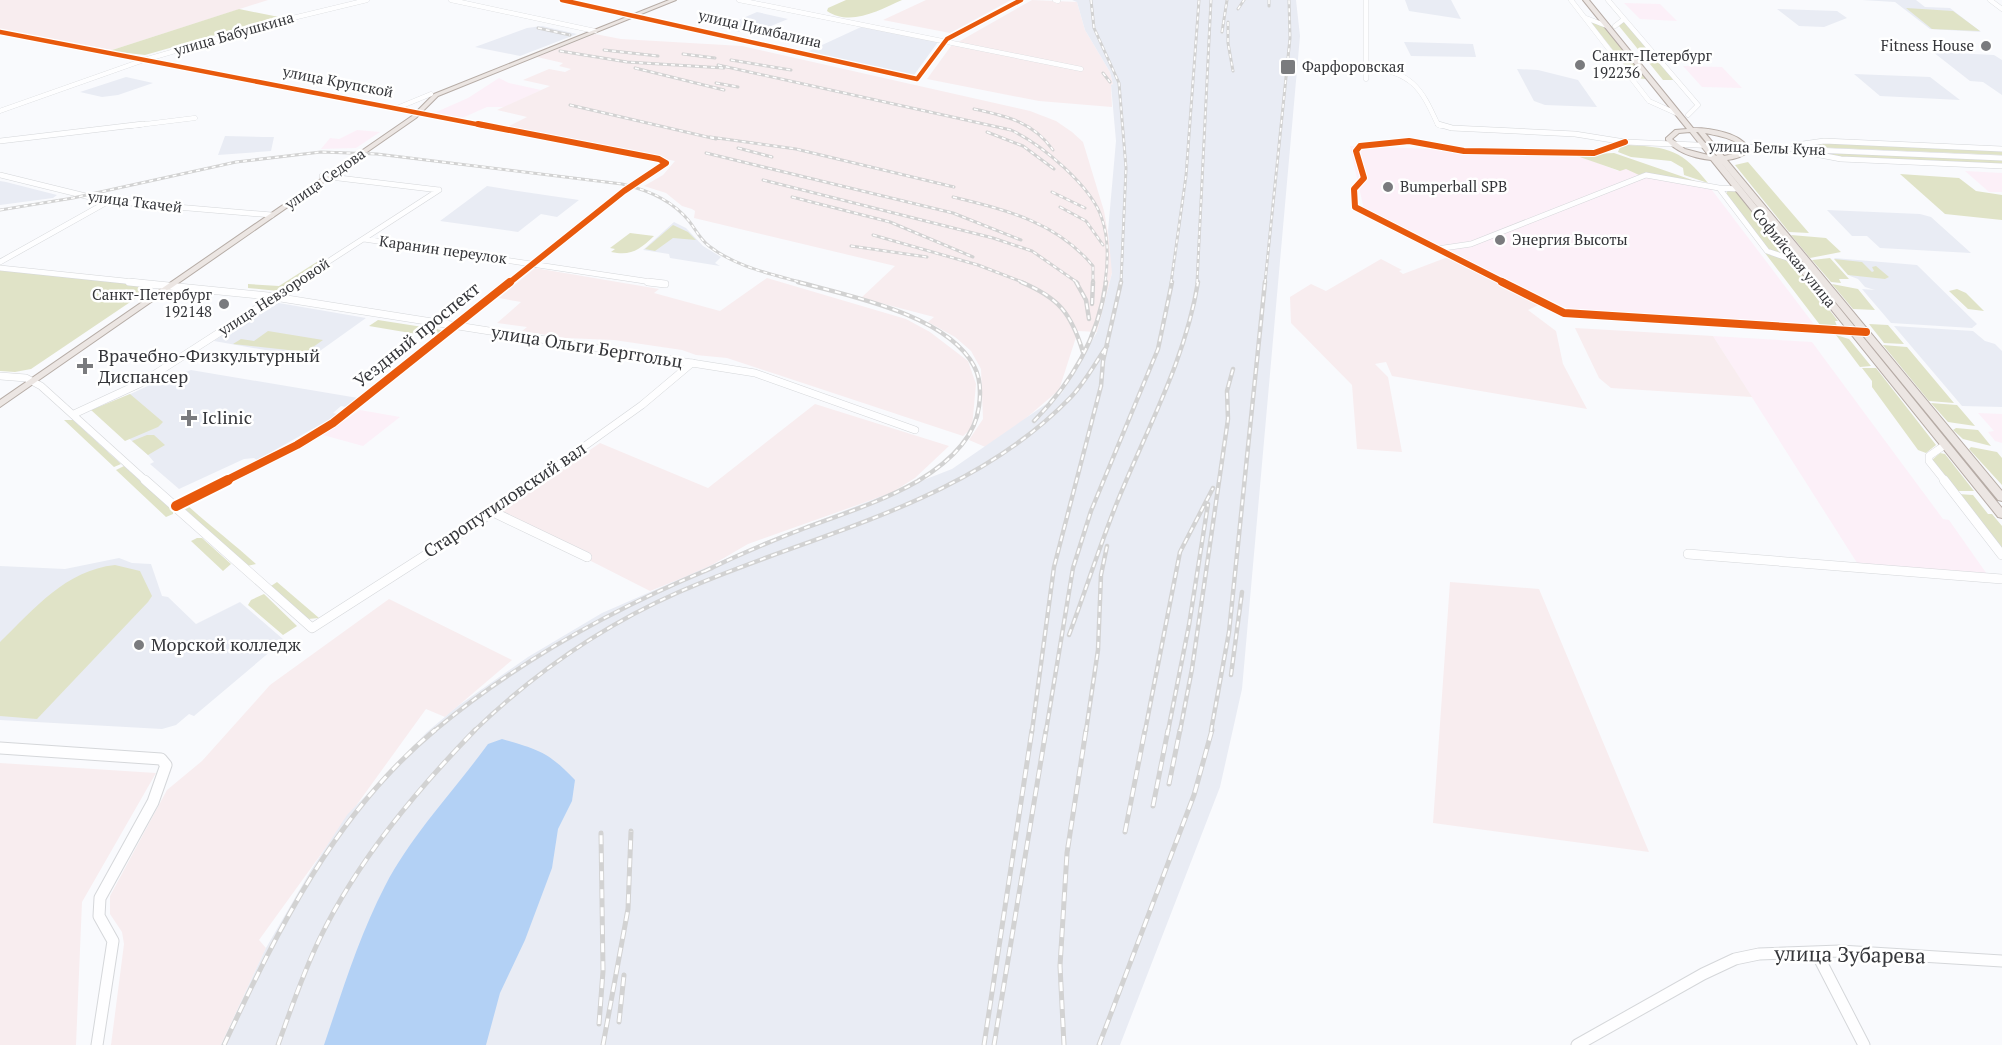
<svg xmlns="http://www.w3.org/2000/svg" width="2002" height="1045" viewBox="0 0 2002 1045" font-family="'PT Serif',serif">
	<rect width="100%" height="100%" fill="#f9fafd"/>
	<path fill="#fcf0f8" d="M 1624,3 L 1660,4 L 1677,21 L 1640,19 Z
		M 1683,66 L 1722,67 L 1742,88 L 1702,87 Z
		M 499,78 L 509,83 L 541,90 L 505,107 L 487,107 L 462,118 L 434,113 L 468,98 Z
		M 357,130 L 380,132 L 356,148 L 321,149 L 330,138 L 339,139 Z
		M 1350,146 L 1575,154 L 1618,171 L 1625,168 L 1709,186 L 1816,327 L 1568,309 L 1364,210 Z
		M 1965,171 L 2002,173 L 2002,192 L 1989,192 Z
		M 1713,336 L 1812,342 L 1943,519 L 1949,520 L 1989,577 L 1859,566 Z
		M 360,410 L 400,417 L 363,446 L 323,435 Z
		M 1978,413 L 2002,414 L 2002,443 L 1995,441 L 1988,432 L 1994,431 Z"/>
	<path fill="#f8edef" d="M 0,0 L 268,0 L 112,50 L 0,29 Z
		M 926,0 L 1011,0 L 950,33 L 883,20 Z
		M 1032,0 L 1077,2 L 1085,30 L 1110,72 L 1113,84 L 1111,85 L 1112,107 L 1039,101 L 927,79 L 951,46 Z
		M 595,34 L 621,39 L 742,46 L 1030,111 L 1056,121 L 1072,132 L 1083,142 L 1104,211 L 1112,257 L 1112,273 L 1097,332 L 1078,331 L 1059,390 L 990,449 L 969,440 L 983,419 L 981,369 L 971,351 L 955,337 L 928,322 L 934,317 L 861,298 L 895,266 L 694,218 L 695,211 L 692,209 L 682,206 L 666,193 L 644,186 L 663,175 L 675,161 L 507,127 L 527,117 L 497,110 L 550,86 L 523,80 L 549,69 L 565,72 L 571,69 L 559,66 L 563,63 L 537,57 Z
		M 1448,257 L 1543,303 L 1528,310 L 1556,331 L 1563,364 L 1587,409 L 1392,376 L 1386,362 L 1380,363 L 1375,364 L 1388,377 L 1402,452 L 1357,449 L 1352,385 L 1291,323 L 1290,297 L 1311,284 L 1326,291 L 1381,259 L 1402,270 L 1399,271 L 1403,274 Z
		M 535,268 L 659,289 L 654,293 L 720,311 L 767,278 L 906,319 L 930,332 L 968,361 L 976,384 L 972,428 L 963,436 L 727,358 L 696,355 L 682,350 L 614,340 L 565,338 L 522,331 L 527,327 L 497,323 L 521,302 L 499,298 Z
		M 1575,328 L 1713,336 L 1752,397 L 1611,388 L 1599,378 Z
		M 815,404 L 949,446 L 915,478 L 891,493 L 748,544 L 705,569 L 650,591 L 585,558 L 590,553 L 501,512 L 600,443 L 708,488 Z
		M 1450,582 L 1539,589 L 1649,852 L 1433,823 Z
		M 389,599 L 512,660 L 445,717 L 426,709 L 259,940 L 266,948 L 221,1045 L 111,1045 L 124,944 L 122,932 L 110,914 L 110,896 L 167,790 L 202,761 L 270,685 Z
		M 0,763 L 156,773 L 82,902 L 76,1045 L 0,1045 Z"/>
	<path fill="#e9ecf4" d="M 1072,0 L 1296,0 L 1300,36 L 1242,689 L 1220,787 L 1120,1045 L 221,1045 L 266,948 L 311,870 L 347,815 L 427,732 L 458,706 L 528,657 L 602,613 L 769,540 L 952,469 L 1062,393 L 1097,332 L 1112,273 L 1108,231 L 1116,141 L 1111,85 L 1113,84 L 1110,72 L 1085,30 L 1077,2 Z
		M 1405,0 L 1451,0 L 1461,19 L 1409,11 Z
		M 1862,0 L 1916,0 L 1925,7 L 1950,8 L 1981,32 L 1930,29 L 1895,2 Z
		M 1777,9 L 1837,11 L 1847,18 L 1824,27 L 1799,26 Z
		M 757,12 L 788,19 L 752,34 L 720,28 Z
		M 542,26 L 577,34 L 520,56 L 475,47 L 527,28 Z
		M 861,27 L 938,42 L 914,75 L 807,52 Z
		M 1404,42 L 1473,44 L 1476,57 L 1411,56 Z
		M 1933,52 L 1994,55 L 2002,60 L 2002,95 L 1983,82 L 1970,81 Z
		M 1517,69 L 1538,70 L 1578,80 L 1597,107 L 1545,105 L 1534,101 Z
		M 1854,74 L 1930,77 L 1960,100 L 1880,96 Z
		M 126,77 L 153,83 L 118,95 L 102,97 L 80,92 Z
		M 225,136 L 263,137 L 274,137 L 271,151 L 218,155 Z
		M 0,181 L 6,182 L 57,195 L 53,198 L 0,205 Z
		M 487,186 L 511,190 L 579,200 L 557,217 L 541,214 L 518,232 L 440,221 Z
		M 1827,210 L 1920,214 L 1931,217 L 1971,253 L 1880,248 L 1867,236 L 1852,236 Z
		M 674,222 L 686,228 L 703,246 L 721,257 L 715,263 L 720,266 L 670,258 L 669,254 L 643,250 Z
		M 1834,258 L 1917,265 L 1977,324 L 1972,328 L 1891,323 L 1862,289 L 1875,290 L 1865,287 L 1858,279 L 1850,276 Z
		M 273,302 L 366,318 L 310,358 L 214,341 Z
		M 1894,326 L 1973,331 L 1985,341 L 1995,344 L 2002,351 L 2002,407 L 1962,406 Z
		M 191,370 L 358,398 L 346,407 L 341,406 L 333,413 L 337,414 L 332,418 L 257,460 L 254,458 L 244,459 L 179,489 L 150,464 L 154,462 L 148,455 L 96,410 L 152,384 Z
		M 119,558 L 132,563 L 151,564 L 162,596 L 168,597 L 196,624 L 240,602 L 284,640 L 194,716 L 189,714 L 176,725 L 162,729 L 0,720 L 0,566 L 65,569 Z"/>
	<path fill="#e0e3c7" d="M 846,0 L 902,0 C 879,10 851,27 827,11 L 828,8 Z
		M 1906,8 L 1953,11 L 1980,31 L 1932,29 Z
		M 239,9 L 279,17 L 145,55 L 109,51 Z
		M 1590,21 L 1603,26 L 1646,79 L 1635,78 Z
		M 1623,22 L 1625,23 L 1674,80 L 1663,80 L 1619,26 Z
		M 1816,143 L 2002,150 L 2002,155 L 1812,147 Z
		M 1628,145 C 1669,147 1682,150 1708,183 L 1684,175 L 1683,168 L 1671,161 L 1631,157 L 1618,152 L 1620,147 Z
		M 1814,151 L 2002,159 L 2002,165 L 1840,158 Z
		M 1614,153 L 1701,183 L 1644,173 L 1639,175 L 1626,169 L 1620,171 L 1574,155 Z
		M 1748,162 L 1809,233 L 1789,232 L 1735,165 Z
		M 1900,174 L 1959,178 L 1976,191 L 2002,195 L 2002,220 L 1945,214 Z
		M 1728,190 L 1735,191 L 1787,256 L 1770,251 L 1726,194 Z
		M 673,225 L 688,232 L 696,240 L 673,238 L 655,251 L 645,249 Z
		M 630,233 L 654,236 C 639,250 632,256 611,252 L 615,249 L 610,248 Z
		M 1791,235 L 1826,238 L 1841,252 L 1810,258 Z
		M 1765,253 L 1792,262 L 1838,321 L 1835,321 L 1837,326 L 1820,325 Z
		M 323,258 L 329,258 L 278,291 L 248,288 L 248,284 L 279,286 Z
		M 1830,258 L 1849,279 L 1839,279 L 1841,283 L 1831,282 L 1812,260 Z
		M 1834,259 L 1862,262 L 1872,272 L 1874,271 L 1872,267 L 1876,266 L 1889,277 L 1885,279 L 1848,275 Z
		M 0,270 L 154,286 L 31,369 L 15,372 L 0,371 Z
		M 1832,284 L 1858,289 L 1875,310 L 1853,309 Z
		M 1957,289 L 1966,293 L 1984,311 L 1968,309 L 1949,291 Z
		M 378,320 L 442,330 L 434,337 L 369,326 Z
		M 1869,324 L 1888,325 L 1904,344 L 1884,343 Z
		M 268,331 L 323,340 L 306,352 L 233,344 L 241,339 L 254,341 Z
		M 1836,335 L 1849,339 L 1871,366 L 1860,367 Z
		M 1883,345 L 1907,347 L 1954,403 L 1929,401 Z
		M 1862,368 L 1876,368 L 1936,445 L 1926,453 L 1918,450 L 1872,387 L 1872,381 Z
		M 130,394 L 163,422 L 158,427 L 125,441 L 91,410 Z
		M 1931,403 L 1957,405 L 1975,426 L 1948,422 Z
		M 64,420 L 73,420 L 121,464 L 114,467 Z
		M 1956,428 L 1978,430 L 1991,446 L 1963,439 L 1953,430 Z
		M 147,435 L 154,435 L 165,445 L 148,455 L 132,441 Z
		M 1971,447 L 1997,452 L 2002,458 L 2002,485 L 1969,449 Z
		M 1940,453 L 1945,454 L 1974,491 L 1956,491 L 1932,460 Z
		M 124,466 L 173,511 L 173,514 L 166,517 L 116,470 Z
		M 1958,494 L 1973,495 L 1988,514 L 1992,514 L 2002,526 L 2002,548 Z
		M 187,505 C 210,526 233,543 256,564 L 247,566 L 185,509 Z
		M 197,538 L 202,538 L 231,564 L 223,571 L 191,541 Z
		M 115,565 L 140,571 L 152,596 L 148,602 L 37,719 L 0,716 L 0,642 C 34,609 66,570 115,565 Z
		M 277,582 L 319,618 L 308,619 L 271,586 Z
		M 264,594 L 296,625 L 297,626 L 283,635 L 248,605 L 251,600 Z"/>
	<path fill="#b3d1f5" d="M 502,739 C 540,750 548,752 575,780 L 572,801 L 558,829 L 552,868 L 525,940 L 500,993 L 486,1045 L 324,1045 C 342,992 359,936 385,886 C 412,834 454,791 488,744 Z"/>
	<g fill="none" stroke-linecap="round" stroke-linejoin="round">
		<g stroke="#d5d7da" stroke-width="5">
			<path id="minor-far4" d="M 451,0 L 595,31
				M 562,0 L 917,79 L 947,39 L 1021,0
				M 739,0 L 1081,69
				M 1055,0 L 1058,1
				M 1366,0 L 1366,79
				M 1571,0 L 1649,101 L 1678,114
				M 1608,0 L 1698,105 L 1688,115
				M 1990,0 L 2002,9
				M 1586,18 L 1607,26
				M 1615,26 L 1624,19
				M 0,32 L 486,126
				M 1368,66 C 1412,74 1420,85 1438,125 L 1441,126
				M 397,108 L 431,94
				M 0,111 L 144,60 L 268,24 L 367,0
				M 130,126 L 195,118"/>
		</g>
		<g stroke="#d5d7da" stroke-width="6">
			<path id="minor-far3" d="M 478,124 L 659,159 L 666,163 L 624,191 L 509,283
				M 1438,124 L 1452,128 L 1575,134 L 1625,142 L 2002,158
				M 0,141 L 143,124
				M 1796,145 L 1824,141 L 2002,149
				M 1815,154 L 1841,159 L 2002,166
				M 0,175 L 106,201 L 272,215
				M 322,176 L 439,190
				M 1739,189 L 1719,188 L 1767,251 L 1796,261
				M 364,239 L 658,283
				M 1437,249 L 1471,244 L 1646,175 L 1719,188
				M 0,262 L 109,201
				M 0,268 L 144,283
				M 295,283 L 439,190
				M 1505,283 L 1355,207 L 1354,189 L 1364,178 L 1356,151 L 1360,146 L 1409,141 L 1464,151 L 1594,153 L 1625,142"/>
		</g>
		<g stroke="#d5d7da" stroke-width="8">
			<path id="minor-far2" d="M 129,282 L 268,296 L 755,373 L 915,430
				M 648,282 L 665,284
				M 1502,282 L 1564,313 L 1860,332
				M 0,376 L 26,378 L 41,386 L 146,481
				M 74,414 L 141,383 L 298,282
				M 225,481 L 297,445 L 333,423 L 510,282
				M 536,481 L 642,405 L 692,363
				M 1945,481 L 1929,461 L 1929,456 L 1945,445"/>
		</g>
		<g stroke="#d5d7da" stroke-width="10">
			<path id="minor-far1" d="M 145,480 L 312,628 L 493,512 L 538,480
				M 1944,480 L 2002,555
				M 176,506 L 228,480
				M 493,512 L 587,557
				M 1688,554 L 2002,579"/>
		</g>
		<g stroke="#d5d7da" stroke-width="13">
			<path id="minor" d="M 0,748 L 161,759 L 166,765 L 153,802 L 100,898 L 99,916 L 113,941 L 97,1045
				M 1816,952 L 1864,1045
				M 1577,1045 L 1703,974 L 1735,959 L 1759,954 L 1840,951 L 2002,961"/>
		</g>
		<g stroke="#b6aca6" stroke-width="2">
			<path id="major" d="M 669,0 L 676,0 L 438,96 L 416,118 L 0,407 L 0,400 L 412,116 L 434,94 Z
				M 1583,0 L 1589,0 L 1693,128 C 1711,128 1742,133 1750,150 C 1744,156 1736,159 1727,160 L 2002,491 L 2002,501 L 1998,500 L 1719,160 L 2002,508 L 2002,518 L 1998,517 L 1711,160 C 1694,158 1677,153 1666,140 L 1666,138 L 1675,130 L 1687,129 ZM 1690,132 L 1708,155 L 1685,149 L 1672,139 L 1679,133 ZM 1696,132 L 1698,132 L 1717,156 L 1716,156 ZM 1705,133 C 1718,136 1736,138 1743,149 L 1738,153 L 1724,156 Z"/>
		</g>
		<use href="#minor-far4" stroke="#fefeff" stroke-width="4.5"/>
		<use href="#minor-far3" stroke="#fefeff" stroke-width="5"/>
		<use href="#minor-far2" stroke="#fefeff" stroke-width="7"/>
		<use href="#minor-far1" stroke="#fefeff" stroke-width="9"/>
		<use href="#minor" stroke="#fefeff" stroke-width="11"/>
		<use href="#major" fill="#ece6e3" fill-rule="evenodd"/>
		<g stroke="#d2d2d2" stroke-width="3">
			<path id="rail-far2" d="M 1091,0 L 1094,28 L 1119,83 L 1126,168 L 1121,283
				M 1269,0 L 1269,6
				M 1238,9 L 1244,0
				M 1228,22 L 1228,43 L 1233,71
				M 538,28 L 570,35
				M 1222,32 L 1227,0
				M 604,50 L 658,56
				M 560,51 L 627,62 L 724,68
				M 683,54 L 715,58
				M 731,60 L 791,70
				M 718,65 L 1011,130 C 1041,144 1092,186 1102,219 C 1109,239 1108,262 1105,283
				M 635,68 L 724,90
				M 1103,73 L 1110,82
				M 716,83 L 738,87
				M 570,105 L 716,139
				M 974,109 C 1007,116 1033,122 1053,150
				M 987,132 L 1023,146 L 1054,169
				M 710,137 L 796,149 L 954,187
				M 738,148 L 772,157
				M 706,153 L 953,213 L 1021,240
				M 763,180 L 993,238 L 1032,251 L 1078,283
				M 1052,192 L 1085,208
				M 792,197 L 890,222 L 973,257
				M 953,197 C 1006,210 1057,222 1093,266 L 1093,283
				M 1060,207 L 1086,221 L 1103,245
				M 0,210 L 73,198 L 236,162 L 321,152 L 377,154 L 622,184 C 648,190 672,200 689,221 C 696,230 700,239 709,246 C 736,267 772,274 803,283
				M 873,235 L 978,265 L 1025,283
				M 851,246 L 927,257
				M 1171,283 L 1186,176 L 1199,0
				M 1197,283 L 1211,0
				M 1265,283 L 1290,38 L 1289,0"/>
		</g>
		<g stroke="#d2d2d2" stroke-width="4.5">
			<path id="rail-far1" d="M 1021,282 C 1059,298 1071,313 1083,352
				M 1076,282 L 1086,300 L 1089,319
				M 1092,304 L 1093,282
				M 1034,421 C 1073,381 1098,338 1106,282
				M 705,571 C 738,555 771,541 805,528 C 843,514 883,501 918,481 C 946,464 975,440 979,406 C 981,392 981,379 974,366 C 947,315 850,296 798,282
				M 1069,635 C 1085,592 1099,548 1116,505 C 1146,430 1185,362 1198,282
				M 1231,675 L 1242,592
				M 434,731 C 518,661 610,610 712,568
				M 474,731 C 533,674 604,625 679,592 C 813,533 965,506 1070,398 C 1085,383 1095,363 1107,346
				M 1032,731 L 1054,567 L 1101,386 L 1103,361 L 1121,282
				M 1046,731 L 1073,568 L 1091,511 L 1158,349 L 1172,282
				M 1086,731 L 1098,650 L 1101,575 L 1107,546
				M 1145,731 L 1180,552 L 1213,488
				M 1168,731 L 1189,625 L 1208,504
				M 1180,731 L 1192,669 L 1228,419 L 1227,391 L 1233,369
				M 1211,731 L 1229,632 L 1265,282"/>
		</g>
		<g stroke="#d2d2d2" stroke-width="5">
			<path id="rail" d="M 1169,784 L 1180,730
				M 1153,806 L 1168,730
				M 1125,832 L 1145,730
				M 619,1022 L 624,975
				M 599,1024 L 603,971 L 601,833
				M 224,1045 C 278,929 335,813 435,730
				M 278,1045 C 291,1009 303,973 320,938 C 358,860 415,792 475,730
				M 603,1045 L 628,909 L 631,831
				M 984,1045 L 1032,730
				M 994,1045 L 1046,730
				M 1064,1045 L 1060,966 L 1067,853 L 1086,730
				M 1099,1045 L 1194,795 L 1212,730"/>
		</g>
		<use href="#rail-far2" stroke="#fff" stroke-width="1.5" stroke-dasharray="4" stroke-linecap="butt"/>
		<use href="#rail-far1" stroke="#fff" stroke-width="2" stroke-dasharray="6" stroke-linecap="butt"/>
		<use href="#rail" stroke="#fff" stroke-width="3" stroke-dasharray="9" stroke-linecap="butt"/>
		<g stroke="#fff" stroke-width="7">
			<path id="cycleway-far3" d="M 562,0 L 917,79 L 947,39 L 1021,0
				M 0,32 L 486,126"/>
		</g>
		<g stroke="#fff" stroke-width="8">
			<path id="cycleway-far2" d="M 478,124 L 659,159 L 666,163 L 624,191 L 509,283
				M 1505,283 L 1355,207 L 1354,189 L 1364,178 L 1356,151 L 1360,146 L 1409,141 L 1464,151 L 1594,153 L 1625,142"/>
		</g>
		<g stroke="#fff" stroke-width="10">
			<path id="cycleway-far1" d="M 1502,282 L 1564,313 L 1866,332
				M 225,481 L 297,445 L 333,423 L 510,282"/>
		</g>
		<g stroke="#fff" stroke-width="14">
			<path id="cycleway" d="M 176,506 L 228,480"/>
		</g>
		<use href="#cycleway-far3" stroke="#e8590c" stroke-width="4.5"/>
		<use href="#cycleway-far2" stroke="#e8590c" stroke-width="6"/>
		<use href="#cycleway-far1" stroke="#e8590c" stroke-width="8"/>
		<use href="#cycleway" stroke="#e8590c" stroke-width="10"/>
	</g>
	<g fill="#7a7b7e" stroke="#fff" stroke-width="2">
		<circle cx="1986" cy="46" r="6"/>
		<circle cx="1580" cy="65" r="6"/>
		<rect x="1280" y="59" width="16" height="16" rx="3"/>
		<circle cx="1388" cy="187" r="6"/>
		<circle cx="1500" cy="240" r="6"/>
		<circle cx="224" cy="304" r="6"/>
		<path d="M82 357h6v6h6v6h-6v6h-6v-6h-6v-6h6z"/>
		<path d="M186 409h6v6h6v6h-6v6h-6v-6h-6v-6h6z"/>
		<circle cx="139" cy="645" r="6"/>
	</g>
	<g text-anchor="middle" stroke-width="5" stroke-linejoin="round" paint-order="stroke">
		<g font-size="15" fill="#35363a" stroke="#fff">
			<text transform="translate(760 29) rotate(13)" y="5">улица Цимбалина</text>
			<text transform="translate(234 34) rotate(-16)" y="5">улица Бабушкина</text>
			<text transform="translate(338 82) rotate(11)" y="5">улица Крупской</text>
			<text transform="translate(1767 148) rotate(2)" y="5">улица Белы Куна</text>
			<text transform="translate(325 179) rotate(-35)" y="5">улица Седова</text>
			<text transform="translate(135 202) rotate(7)" y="5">улица Ткачей</text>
			<text transform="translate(443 250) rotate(8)" y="5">Каранин переулок</text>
			<text transform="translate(1794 258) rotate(51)" y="5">Софийская улица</text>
			<text transform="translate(274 297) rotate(-33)" y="5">улица Невзоровой</text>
		</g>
		<g font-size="15" fill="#35363a" stroke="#fff" text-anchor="start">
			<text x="1974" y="51" text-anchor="end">Fitness House</text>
			<text x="1592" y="61">Санкт-Петербург<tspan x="1592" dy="17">192236</tspan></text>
			<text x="1302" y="72">Фарфоровская</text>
			<text x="1400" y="192">Bumperball SPB</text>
			<text x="1512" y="245">Энергия Высоты</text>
			<text x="212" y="300" text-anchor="end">Санкт-Петербург<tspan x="212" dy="17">192148</tspan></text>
		</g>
		<g font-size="18" fill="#35363a" stroke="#fff">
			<text transform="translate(417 335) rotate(-39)" y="6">Уездный проспект</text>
			<text transform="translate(587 347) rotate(9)" y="6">улица Ольги Берггольц</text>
			<text transform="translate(505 500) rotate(-34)" y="6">Старопутиловский вал</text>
		</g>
		<g font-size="18" fill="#35363a" stroke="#fff" text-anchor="start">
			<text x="98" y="362">Врачебно-Физкультурный<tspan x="98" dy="21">Диспансер</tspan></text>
			<text x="202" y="424">Iclinic</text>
			<text x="151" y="651">Морской колледж</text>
		</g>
		<g font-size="21" fill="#35363a" stroke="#fff">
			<text transform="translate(1850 955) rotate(1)" y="7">улица Зубарева</text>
		</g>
	</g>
</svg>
